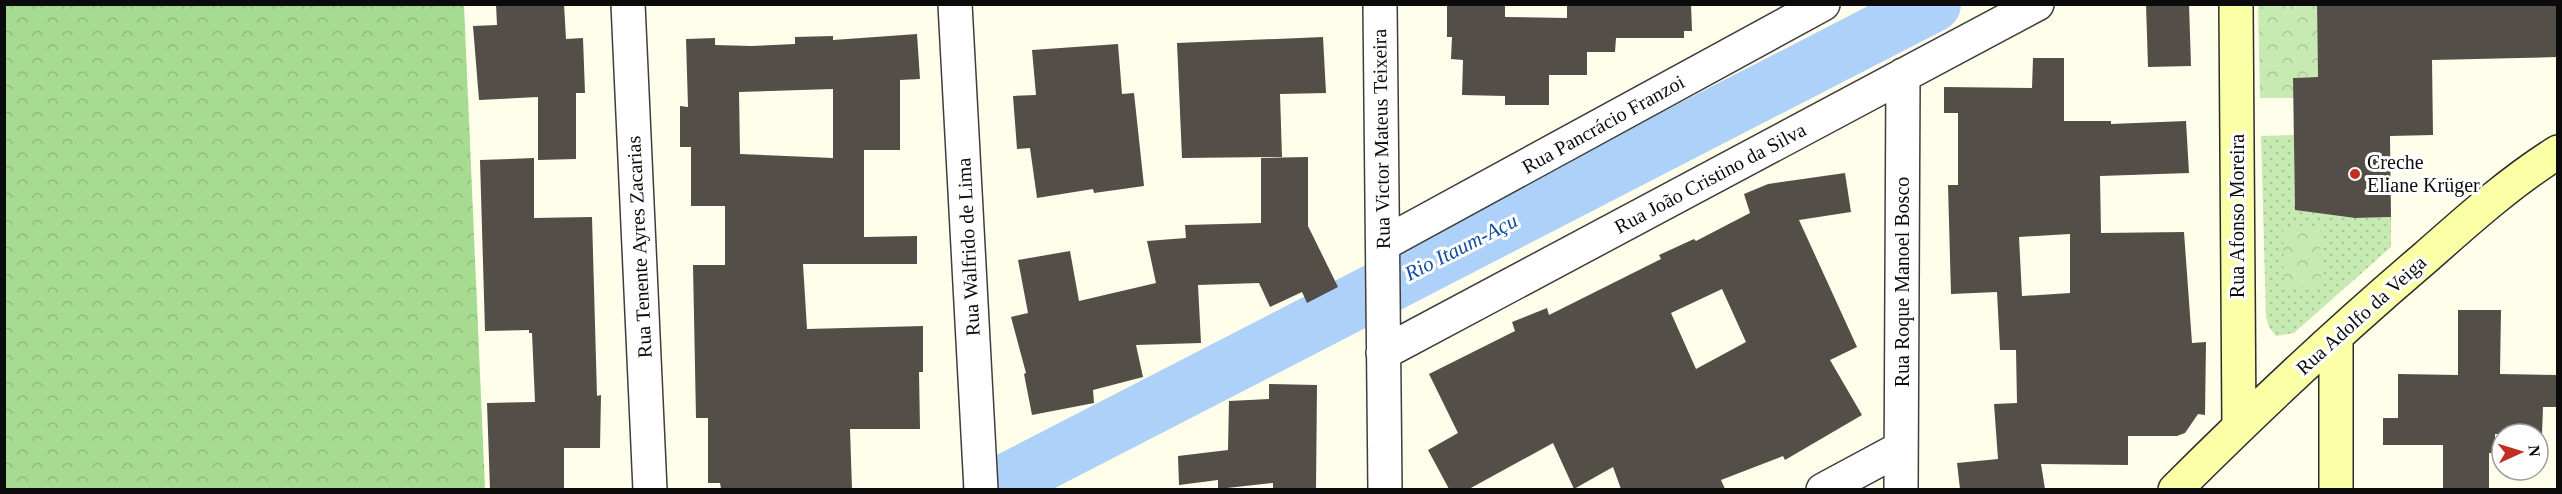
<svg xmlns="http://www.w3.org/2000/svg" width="2562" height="494" viewBox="0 0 2562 494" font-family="Georgia,serif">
	<defs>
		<pattern id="grass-dots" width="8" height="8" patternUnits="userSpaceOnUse" patternTransform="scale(1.5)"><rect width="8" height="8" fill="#c7eab3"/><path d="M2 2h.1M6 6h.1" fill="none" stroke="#aac799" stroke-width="1.8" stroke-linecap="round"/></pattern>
		<pattern id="forest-crowns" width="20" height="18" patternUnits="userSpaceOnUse" patternTransform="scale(1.5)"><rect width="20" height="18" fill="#a8db92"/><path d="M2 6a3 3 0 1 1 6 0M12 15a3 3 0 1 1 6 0" fill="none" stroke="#8fbb7d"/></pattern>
		<pattern id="park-crowns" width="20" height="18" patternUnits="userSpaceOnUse" patternTransform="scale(1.5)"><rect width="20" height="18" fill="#c7eab3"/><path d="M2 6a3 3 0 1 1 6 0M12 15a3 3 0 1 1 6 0" fill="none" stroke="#aac799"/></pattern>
	</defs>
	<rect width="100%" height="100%" fill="#fffeea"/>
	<path fill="url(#grass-dots)" d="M 2294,135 L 2295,210 L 2355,218 L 2391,217 L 2391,247 L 2294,333 L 2276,336 L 2269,327 L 2266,317 L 2261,136 Z"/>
	<path fill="url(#forest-crowns)" d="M 4,5 L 464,5 L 485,489 L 5,489 Z"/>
	<path fill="url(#park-crowns)" d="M 2258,5 L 2317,5 L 2318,77 L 2293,78 L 2294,98 L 2260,98 Z
		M 2320,226 L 2321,287 L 2284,288 L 2283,227 Z"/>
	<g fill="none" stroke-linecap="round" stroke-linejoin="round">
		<path stroke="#add1f8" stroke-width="56" d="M 990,490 L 1933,4"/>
	</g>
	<path fill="#544e48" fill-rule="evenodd" d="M 496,4 L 564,4 L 566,39 L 583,38 L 585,93 L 576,93 L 576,159 L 538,160 L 538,97 L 479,100 L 473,26 L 497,25 Z
		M 1447,4 L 1505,4 L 1505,17 L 1567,18 L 1567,4 L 1691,4 L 1692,31 L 1684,31 L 1684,38 L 1616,38 L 1615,52 L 1587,52 L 1587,75 L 1549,75 L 1549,105 L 1505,105 L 1505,96 L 1462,95 L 1463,60 L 1451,59 L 1452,37 L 1447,37 Z
		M 2146,4 L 2189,4 L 2191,66 L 2148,67 Z
		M 2317,4 L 2558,4 L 2558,57 L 2432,60 L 2433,135 L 2390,136 L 2391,217 L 2355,218 L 2295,210 L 2293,78 L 2318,77 Z
		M 917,34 L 920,79 L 900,80 L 900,150 L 864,150 L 864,237 L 917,236 L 917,264 L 803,264 L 807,329 L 923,326 L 923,372 L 919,372 L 920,429 L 850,429 L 852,489 L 721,489 L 720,483 L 708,483 L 708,418 L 696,418 L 693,265 L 725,265 L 725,206 L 691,206 L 691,147 L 680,147 L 680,106 L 688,107 L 686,39 L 715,38 L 715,45 L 751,46 L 795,44 L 795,37 L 833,36 L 833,40 ZM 833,89 L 833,158 L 740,154 L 739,92 Z
		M 1323,37 L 1326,93 L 1280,94 L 1282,157 L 1182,158 L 1177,43 Z
		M 1118,44 L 1122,94 L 1134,93 L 1144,186 L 1094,193 L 1093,189 L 1037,198 L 1030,148 L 1017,149 L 1013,96 L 1036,95 L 1032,50 Z
		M 2033,58 L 2064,58 L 2064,121 L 2111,121 L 2111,124 L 2186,121 L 2189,173 L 2100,176 L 2101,233 L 2184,232 L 2192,343 L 2206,342 L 2205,415 L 2198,414 L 2185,433 L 2177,436 L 2128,436 L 2128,465 L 2041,464 L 2045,489 L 1960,489 L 1957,463 L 1998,459 L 1994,404 L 2017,403 L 2016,350 L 2000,350 L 1997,292 L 1951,294 L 1948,185 L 1958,185 L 1958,113 L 1944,113 L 1944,87 L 2032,88 ZM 2070,234 L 2070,293 L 2022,296 L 2019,237 Z
		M 1308,157 L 1308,226 L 1338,287 L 1307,303 L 1302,292 L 1270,307 L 1259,283 L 1198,285 L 1201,343 L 1136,345 L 1143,377 L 1093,390 L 1094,403 L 1032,415 L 1024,374 L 1026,373 L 1011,317 L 1028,313 L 1018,260 L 1070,251 L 1079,301 L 1156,283 L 1147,241 L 1186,238 L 1185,225 L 1261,223 L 1261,158 Z
		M 534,158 L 534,218 L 592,217 L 597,396 L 601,395 L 600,448 L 564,448 L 564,489 L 490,489 L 487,403 L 535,402 L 532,333 L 529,333 L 529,330 L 485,331 L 480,160 Z
		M 1845,173 L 1851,212 L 1799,220 L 1857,347 L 1830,360 L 1862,415 L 1785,460 L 1783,456 L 1721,480 L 1725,489 L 1621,489 L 1613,467 L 1574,489 L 1553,443 L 1469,489 L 1449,489 L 1428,450 L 1458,433 L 1429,374 L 1515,331 L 1512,322 L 1547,308 L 1549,315 L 1661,259 L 1659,255 L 1694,239 L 1696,241 L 1750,213 L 1744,194 L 1768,184 ZM 1722,289 L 1746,342 L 1696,369 L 1671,313 Z
		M 2458,310 L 2501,310 L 2500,374 L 2558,375 L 2558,407 L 2543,407 L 2542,434 L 2495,434 L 2495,453 L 2489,453 L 2489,489 L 2443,489 L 2443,445 L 2383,445 L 2383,418 L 2398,418 L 2398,374 L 2458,375 Z
		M 1269,384 L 1317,385 L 1316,489 L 1273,489 L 1273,483 L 1218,489 L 1218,480 L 1179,485 L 1178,456 L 1228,450 L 1229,401 L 1269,399 Z"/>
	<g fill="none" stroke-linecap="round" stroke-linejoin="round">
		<g stroke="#3e3e3e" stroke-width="36">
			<path id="street" d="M 628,4 L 650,490
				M 955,4 L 981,490
				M 1380,4 L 1385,490
				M 1383,244 L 1823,4
				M 1383,353 L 2037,4
				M 1823,490 L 1901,448
				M 1901,490 L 1903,75"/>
		</g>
		<g stroke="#2d2d2d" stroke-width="36">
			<path id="secondary" d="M 2236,4 L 2239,427
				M 2175,490 C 2256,409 2339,331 2426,257 C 2468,220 2510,182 2558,152
				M 2336,490 L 2336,337"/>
		</g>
		<use href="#street" stroke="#fff" stroke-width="33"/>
		<use href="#secondary" stroke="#fbffa5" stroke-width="33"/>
	</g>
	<circle fill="#bf3020" stroke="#fff" stroke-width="2" cx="2355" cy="174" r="6"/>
	<g text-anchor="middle" stroke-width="6" stroke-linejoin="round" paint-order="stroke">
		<g font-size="20" fill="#0b0b0b" stroke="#fff">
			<text transform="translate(1603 124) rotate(-29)" y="7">Rua Pancrácio Franzoi</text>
			<text transform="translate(1381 139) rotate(-91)" y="7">Rua Victor Mateus Teixeira</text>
			<text transform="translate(1710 178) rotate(-28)" y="7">Rua João Cristino da Silva</text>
			<text transform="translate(2237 216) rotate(-90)" y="7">Rua Afonso Moreira</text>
			<text transform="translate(639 247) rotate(-93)" y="7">Rua Tenente Ayres Zacarias</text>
			<text transform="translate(968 247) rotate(-93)" y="7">Rua Walfrido de Lima</text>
			<text transform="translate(1902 282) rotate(-90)" y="7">Rua Roque Manoel Bosco</text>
			<text transform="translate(2361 315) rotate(-42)" y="7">Rua Adolfo da Veiga</text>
		</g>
		<g font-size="20" fill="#0b0b0b" stroke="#fff" text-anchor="start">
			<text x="2367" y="169">Creche<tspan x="2367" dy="23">Eliane Krüger</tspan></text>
		</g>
		<g font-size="21" font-style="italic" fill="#124da0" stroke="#fff">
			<text transform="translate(1461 247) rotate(-27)" y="7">Rio Itaum-Açu</text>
		</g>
	</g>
	<rect width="2562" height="494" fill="none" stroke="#0b0b0b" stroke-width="12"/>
	<g transform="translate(2520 452) rotate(86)"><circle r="28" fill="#ffffff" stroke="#9d9d9d" stroke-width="1.5"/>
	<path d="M0-4.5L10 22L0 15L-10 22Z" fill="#bf3020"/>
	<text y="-9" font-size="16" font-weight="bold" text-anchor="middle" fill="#0b0b0b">N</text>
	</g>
</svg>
